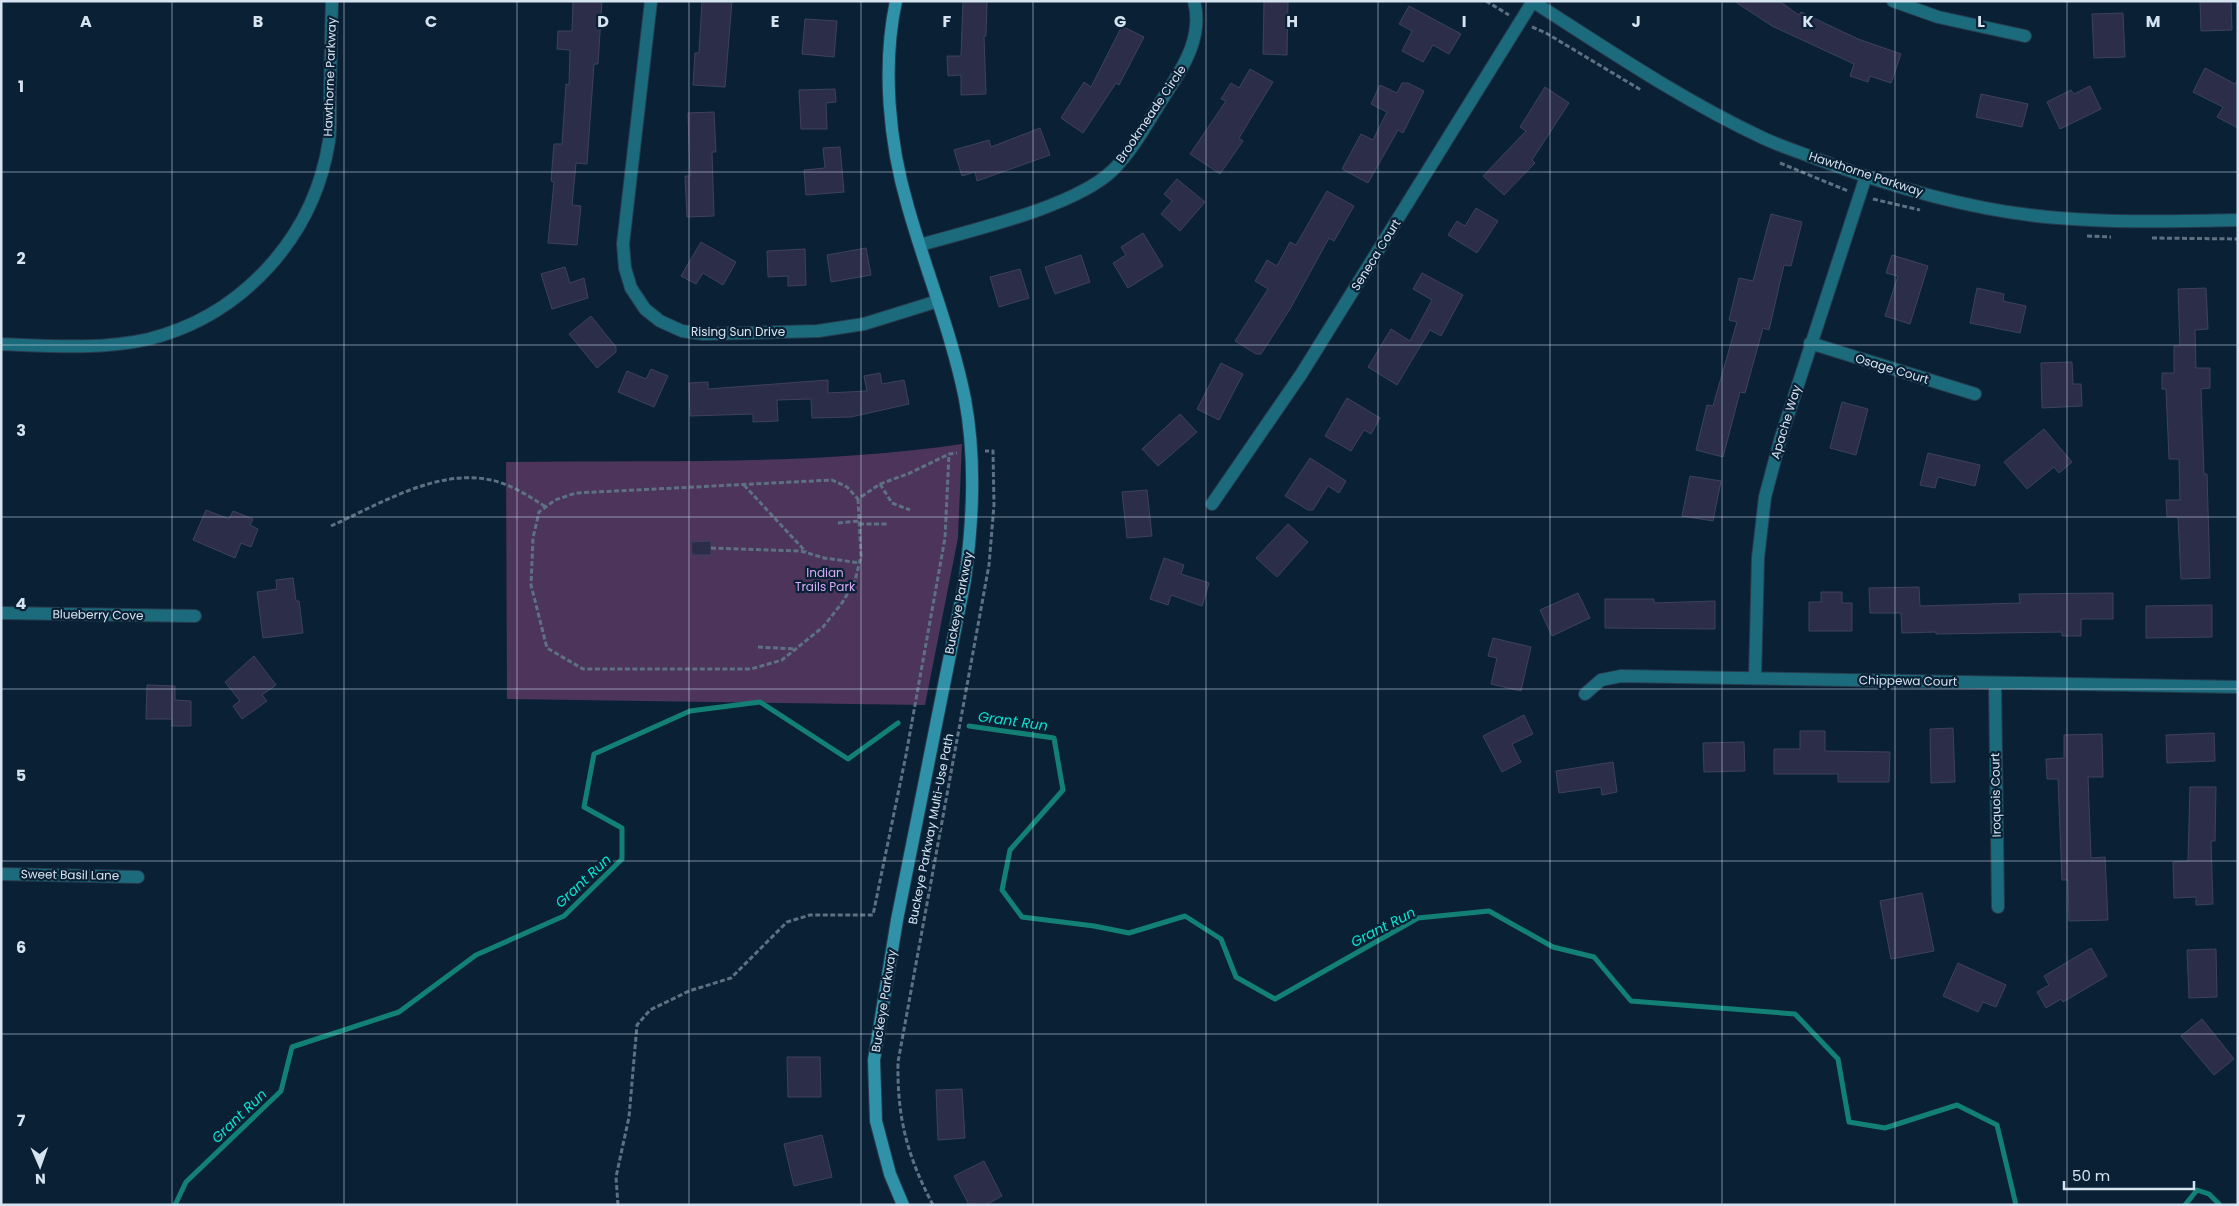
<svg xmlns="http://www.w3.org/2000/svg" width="2239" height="1206" viewBox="0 0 2239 1206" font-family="Poppins,sans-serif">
	<rect width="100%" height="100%" fill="#0a2135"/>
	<path fill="#4c345b" d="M 962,444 L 958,538 L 925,705 L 507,699 L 506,462 C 657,460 812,466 962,444 Z"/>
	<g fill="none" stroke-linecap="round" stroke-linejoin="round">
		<path stroke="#138076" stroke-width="5" d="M 969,726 L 1054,738 L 1063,790 L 1010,850 L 1002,890 L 1022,917 L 1094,926 L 1129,933 L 1185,916 L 1221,939 L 1236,977 L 1275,999 L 1418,918 L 1489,911 L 1553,947 L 1594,957 L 1631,1001 L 1795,1014 L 1838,1059 L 1849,1122 L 1885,1128 L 1957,1105 L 1997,1125 L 2016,1205
			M 175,1205 L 186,1182 L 281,1091 L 292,1047 L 399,1012 L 476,955 L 564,916 L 622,859 L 622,828 L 584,807 L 594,754 L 690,711 L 760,702 L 848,759 L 898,723
			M 2185,1205 L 2197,1190 L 2209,1194 L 2220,1205"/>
	</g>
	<path fill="#2c2e49" stroke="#3e415d" d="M 573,1 L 602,1 L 598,64 L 594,64 L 587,164 L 576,163 L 572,205 L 581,206 L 577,245 L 548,243 L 554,182 L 551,181 L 554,144 L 562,144 L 566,84 L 569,85 L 570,50 L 557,49 L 558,31 L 572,31 Z
		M 702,1 L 732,1 L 725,87 L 693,85 L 695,53 L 699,53 Z
		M 963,1 L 987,1 L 986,36 L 984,36 L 986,94 L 961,95 L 961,75 L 948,76 L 947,56 L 961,56 Z
		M 1264,1 L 1288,2 L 1287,55 L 1263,54 Z
		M 1734,1 L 1779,1 L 1799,15 L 1801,12 L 1858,39 L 1901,54 L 1891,83 L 1870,76 L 1868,82 L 1850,76 L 1854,64 L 1772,26 Z
		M 2200,1 L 2231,1 L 2232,30 L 2201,31 Z
		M 1409,6 L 1461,34 L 1449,54 L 1433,45 L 1423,62 L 1402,51 L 1412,31 L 1399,24 Z
		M 2123,13 L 2125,57 L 2094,58 L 2092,14 Z
		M 805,19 L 837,21 L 834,57 L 802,54 Z
		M 1122,26 L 1144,37 L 1119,85 L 1116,83 L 1083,133 L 1061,118 L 1084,82 L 1091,87 Z
		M 2205,68 L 2235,84 L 2238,79 L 2238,128 L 2217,117 L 2223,107 L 2193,92 Z
		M 1250,69 L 1273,82 L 1239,138 L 1243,141 L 1220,174 L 1190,154 L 1226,101 L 1221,99 L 1231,83 L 1239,88 Z
		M 1402,83 L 1408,83 L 1424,91 L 1403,133 L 1398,130 L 1368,183 L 1342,169 L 1361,134 L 1373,140 L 1387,112 L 1371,104 L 1380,85 L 1397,93 Z
		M 2090,86 L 2101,109 L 2060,129 L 2047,102 L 2071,90 L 2074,94 Z
		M 1545,87 L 1569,103 L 1532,160 L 1535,163 L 1504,195 L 1483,176 L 1526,131 L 1520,127 Z
		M 835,89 L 836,102 L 826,103 L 827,129 L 801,129 L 799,90 Z
		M 1981,94 L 2028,104 L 2022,127 L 1976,117 Z
		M 714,112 L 716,152 L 712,152 L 714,216 L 687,217 L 685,176 L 690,176 L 688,113 Z
		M 1040,128 L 1050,155 L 977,181 L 975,172 L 962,176 L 954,150 L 989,140 L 991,147 Z
		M 840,147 L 844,192 L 806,195 L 804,170 L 825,168 L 823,148 Z
		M 1177,179 L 1205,202 L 1180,231 L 1161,214 L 1172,201 L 1164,194 Z
		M 1327,191 L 1354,206 L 1334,241 L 1329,238 L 1290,309 L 1261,354 L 1256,354 L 1235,341 L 1268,289 L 1255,281 L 1267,260 L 1277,266 L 1290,242 L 1296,245 Z
		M 1476,208 L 1498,221 L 1477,253 L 1448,235 L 1457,221 L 1465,226 Z
		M 1771,214 L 1802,222 L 1791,266 L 1784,265 L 1769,330 L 1763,328 L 1745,393 L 1740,392 L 1723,457 L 1696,450 L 1707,405 L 1713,406 L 1737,322 L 1729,320 L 1739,278 L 1753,281 Z
		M 1143,233 L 1163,266 L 1128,288 L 1113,263 L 1126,255 L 1121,247 Z
		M 701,242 L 736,262 L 723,285 L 703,273 L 696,284 L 681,276 Z
		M 866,248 L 871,275 L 831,282 L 827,255 Z
		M 805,249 L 806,285 L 788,286 L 788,276 L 768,277 L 767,251 Z
		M 1081,255 L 1090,282 L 1055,294 L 1045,267 Z
		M 1892,255 L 1928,266 L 1910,324 L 1885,316 L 1898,276 L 1886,273 Z
		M 565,267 L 570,283 L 584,278 L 588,298 L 552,309 L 541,274 Z
		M 1020,269 L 1029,298 L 999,307 L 990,277 Z
		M 1422,273 L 1463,295 L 1441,336 L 1430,330 L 1397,385 L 1368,367 L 1391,329 L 1410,341 L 1432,300 L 1413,289 Z
		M 1977,288 L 2004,294 L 2003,301 L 2026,306 L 2020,333 L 1970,323 Z
		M 2206,288 L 2208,329 L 2195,330 L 2196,368 L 2210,368 L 2210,388 L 2201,389 L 2204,474 L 2207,474 L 2210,578 L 2181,579 L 2178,517 L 2167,517 L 2166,500 L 2180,500 L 2179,459 L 2169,459 L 2166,389 L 2162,389 L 2162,373 L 2174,373 L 2174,346 L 2180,346 L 2178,289 Z
		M 591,316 L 616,347 L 616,352 L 597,368 L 569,334 Z
		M 2072,362 L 2073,384 L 2081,384 L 2082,406 L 2042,408 L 2041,363 Z
		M 1221,363 L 1243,374 L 1219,420 L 1197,409 Z
		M 651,369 L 668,376 L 654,407 L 618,392 L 627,371 L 646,379 Z
		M 880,373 L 882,384 L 904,380 L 909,404 L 851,417 L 812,418 L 811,399 L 777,400 L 778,421 L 753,422 L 753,414 L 690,416 L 689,383 L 708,382 L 708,389 L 828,380 L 828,393 L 867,391 L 864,376 Z
		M 1347,398 L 1380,418 L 1371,434 L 1364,430 L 1351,451 L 1325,436 Z
		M 1842,402 L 1868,409 L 1856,455 L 1830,448 Z
		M 1180,414 L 1197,432 L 1158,466 L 1142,449 Z
		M 2044,429 L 2072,462 L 2059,473 L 2054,467 L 2027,489 L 2004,462 Z
		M 1928,453 L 1980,465 L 1975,486 L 1938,477 L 1935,488 L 1920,485 Z
		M 1310,458 L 1346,481 L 1339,493 L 1328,486 L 1313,510 L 1308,510 L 1285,496 Z
		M 1690,476 L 1721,481 L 1713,521 L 1682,516 Z
		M 1147,490 L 1152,536 L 1127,538 L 1122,492 Z
		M 206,510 L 229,519 L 233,511 L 253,519 L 250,525 L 258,529 L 251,547 L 241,543 L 235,558 L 193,540 Z
		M 1288,524 L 1308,542 L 1277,577 L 1256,558 Z
		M 711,541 L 711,555 L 692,555 L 691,542 Z
		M 1164,558 L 1184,565 L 1181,574 L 1209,583 L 1202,606 L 1171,595 L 1168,605 L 1150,599 Z
		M 293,578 L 296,601 L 299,601 L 303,633 L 263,638 L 257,592 L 277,589 L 276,580 Z
		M 1919,587 L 1920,606 L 2020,603 L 2019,594 L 2113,593 L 2113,619 L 2081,619 L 2081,636 L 2062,636 L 2062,632 L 1936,634 L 1936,632 L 1902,633 L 1901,613 L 1870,613 L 1869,588 Z
		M 1821,592 L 1842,592 L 1842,603 L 1852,603 L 1852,631 L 1809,631 L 1809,602 L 1821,602 Z
		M 1578,593 L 1590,618 L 1552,636 L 1540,610 Z
		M 1605,599 L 1654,599 L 1654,603 L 1715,601 L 1715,629 L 1605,628 Z
		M 2212,605 L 2212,637 L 2146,638 L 2146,606 Z
		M 1493,638 L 1531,647 L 1521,691 L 1491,684 L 1497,658 L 1488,656 Z
		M 254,656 L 276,685 L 262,695 L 267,701 L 242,719 L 233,706 L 240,701 L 225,682 Z
		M 147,685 L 175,686 L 175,700 L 191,701 L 191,726 L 172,726 L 172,719 L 146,719 Z
		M 1524,715 L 1533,734 L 1512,744 L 1521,762 L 1502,772 L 1483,736 Z
		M 1953,728 L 1955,782 L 1931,783 L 1930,729 Z
		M 1800,731 L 1825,731 L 1825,751 L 1890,752 L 1889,782 L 1838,782 L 1838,774 L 1774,774 L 1774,749 L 1800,749 Z
		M 2214,733 L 2215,761 L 2167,763 L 2166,735 Z
		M 2102,734 L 2103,777 L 2088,777 L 2091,858 L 2105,857 L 2108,920 L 2069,921 L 2068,880 L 2062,880 L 2058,779 L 2047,779 L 2046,759 L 2064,758 L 2064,735 Z
		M 1744,742 L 1745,771 L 1704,772 L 1703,743 Z
		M 1613,762 L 1617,792 L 1602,795 L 1601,787 L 1559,793 L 1556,771 Z
		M 2190,787 L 2216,787 L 2215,841 L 2211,841 L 2213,904 L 2196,905 L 2196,897 L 2174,898 L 2173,862 L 2188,861 Z
		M 1922,893 L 1934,951 L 1891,959 L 1880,901 Z
		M 2091,948 L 2107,976 L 2063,1002 L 2061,999 L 2046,1008 L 2037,992 L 2049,985 L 2044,976 Z
		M 2216,949 L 2217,997 L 2189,998 L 2187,950 Z
		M 1958,963 L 2006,985 L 1996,1007 L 1983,1002 L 1978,1012 L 1943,996 Z
		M 2202,1019 L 2234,1059 L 2214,1075 L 2181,1036 Z
		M 787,1057 L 820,1057 L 821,1097 L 788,1097 Z
		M 962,1089 L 965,1138 L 938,1140 L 936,1090 Z
		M 822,1135 L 832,1177 L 794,1186 L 784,1144 Z
		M 984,1161 L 1002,1196 L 986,1205 L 969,1205 L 954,1176 Z"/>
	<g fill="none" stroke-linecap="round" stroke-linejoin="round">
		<g stroke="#273c4f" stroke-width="14">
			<path id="street" d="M 651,1 L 623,244 L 625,268 L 631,288 L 645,309 L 660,321 L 682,331 L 704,334 L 818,331 L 864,324 L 938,301
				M 1532,1 C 1607,49 1682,100 1763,138 C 1780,146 1799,152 1817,159 C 1894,188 1977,212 2059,218 C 2119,223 2178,221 2238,220
				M 1893,1 L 1938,17 L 2025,36
				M 920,245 C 972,230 1075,207 1113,170 C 1135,148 1150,118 1167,92 C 1185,65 1203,35 1194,1
				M 1810,343 L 1975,394
				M 1,344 C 49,346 101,350 149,339 C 243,315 314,237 329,141 C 331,126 330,108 330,92 C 331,62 331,32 332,1
				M 1212,504 L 1302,373 L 1533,1
				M 1,613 L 195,616
				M 1755,678 L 1758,558 L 1765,497 L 1781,437 L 1866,176
				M 1995,683 L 1998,907
				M 1585,694 L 1601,680 L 1621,676 L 2238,687
				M 1,874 L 138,877"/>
		</g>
		<g stroke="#273c4f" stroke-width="14">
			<path id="secondary" d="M 896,1 C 882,66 889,143 908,207 C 926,271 952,334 965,399 C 976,459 973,519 965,580 L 897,920 L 874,1060 L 876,1121 L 890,1174 L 903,1205"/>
		</g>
		<path stroke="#5d7182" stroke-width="3" stroke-dasharray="5 2.5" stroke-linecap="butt" d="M 1486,1 L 1509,15
			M 1532,27 L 1546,33 L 1641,90
			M 1780,163 L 1848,191
			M 1873,199 L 1920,210
			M 2087,236 L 2111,237
			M 2152,238 L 2238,239
			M 880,484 L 892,503 L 910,510
			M 744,485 L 806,552
			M 858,499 L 861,556 L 855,581 L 842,603 L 823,627 L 782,660 L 751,669 L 583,669 L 547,648 L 531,585 L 533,538 L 539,512 L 555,500 L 576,493 L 832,480 L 847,487 L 858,499 L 880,484 L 910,473 L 949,454 L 957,453
			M 838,523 L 859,521
			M 859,524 L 888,524
			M 331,526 C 378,505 437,468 491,480 C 510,484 529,496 546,507
			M 711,548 L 801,551 L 824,558 L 860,563
			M 758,647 L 796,649
			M 618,1205 L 616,1177 L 629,1117 L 637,1025 L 650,1010 L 689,991 L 731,978 L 787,922 L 810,915 L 873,915 L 906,755 L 945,538 L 949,454
			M 933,1205 C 907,1156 897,1117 898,1062 L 989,565 L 994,505 L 993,451 L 985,451"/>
		<use href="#street" stroke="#1b6b7c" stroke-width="12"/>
		<use href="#secondary" stroke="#3092a9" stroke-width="12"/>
	</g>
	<path fill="none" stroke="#d6e4f2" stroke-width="1" stroke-opacity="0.55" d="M 172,1 L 172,1205M 344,1 L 344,1205M 517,1 L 517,1205M 689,1 L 689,1205M 861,1 L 861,1205M 1033,1 L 1033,1205M 1206,1 L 1206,1205M 1378,1 L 1378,1205M 1550,1 L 1550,1205M 1722,1 L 1722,1205M 1895,1 L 1895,1205M 2067,1 L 2067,1205M 1,172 L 2238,172M 1,345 L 2238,345M 1,517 L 2238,517M 1,689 L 2238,689M 1,861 L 2238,861M 1,1034 L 2238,1034"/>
	<g text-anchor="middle" stroke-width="4.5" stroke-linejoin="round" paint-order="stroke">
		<g font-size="12" fill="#d6e4f2" stroke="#0a2135">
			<text transform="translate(330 77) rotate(-88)" y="4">Hawthorne Parkway</text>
			<text transform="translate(1151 114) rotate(-56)" y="4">Brookmeade Circle</text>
			<text transform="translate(1866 174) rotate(18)" y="4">Hawthorne Parkway</text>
			<text transform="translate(1376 255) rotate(-58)" y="4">Seneca Court</text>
			<text x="738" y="336">Rising Sun Drive</text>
			<text transform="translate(1892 369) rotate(17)" y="4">Osage Court</text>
			<text transform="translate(1786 422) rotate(-73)" y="4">Apache Way</text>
			<text transform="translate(959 603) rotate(-79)" y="4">Buckeye Parkway</text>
			<text transform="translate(98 615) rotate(1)" y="4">Blueberry Cove</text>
			<text transform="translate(1908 681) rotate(1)" y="4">Chippewa Court</text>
			<text transform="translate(1996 795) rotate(-91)" y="4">Iroquois Court</text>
			<text transform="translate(931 829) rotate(-79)" y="4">Buckeye Parkway Multi-Use Path</text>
			<text transform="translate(70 875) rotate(1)" y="4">Sweet Basil Lane</text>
			<text transform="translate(884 1001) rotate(-81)" y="4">Buckeye Parkway</text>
		</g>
		<g font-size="12" fill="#d8abf6" stroke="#0a2135">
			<text x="825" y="577">Indian<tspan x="825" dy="14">Trails Park</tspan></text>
		</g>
		<g font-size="14" font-style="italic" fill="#0ae2d0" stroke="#0a2135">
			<text transform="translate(1013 721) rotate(8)" y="5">Grant Run</text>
			<text transform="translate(583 881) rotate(-43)" y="5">Grant Run</text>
			<text transform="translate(1383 927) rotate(-27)" y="5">Grant Run</text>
			<text transform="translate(239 1116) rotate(-44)" y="5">Grant Run</text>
		</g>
	</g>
	<g font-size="16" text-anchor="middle" font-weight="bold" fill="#d6e4f2" stroke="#0a2135" stroke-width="4.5" stroke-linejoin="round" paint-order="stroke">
		<text x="86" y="27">A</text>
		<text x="258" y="27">B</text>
		<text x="431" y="27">C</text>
		<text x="603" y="27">D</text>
		<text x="775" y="27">E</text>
		<text x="947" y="27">F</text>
		<text x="1120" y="27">G</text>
		<text x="1292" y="27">H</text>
		<text x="1464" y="27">I</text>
		<text x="1636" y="27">J</text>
		<text x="1808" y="27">K</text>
		<text x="1981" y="27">L</text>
		<text x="2153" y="27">M</text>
		<text x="21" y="92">1</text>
		<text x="21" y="264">2</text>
		<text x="21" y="436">3</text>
		<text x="21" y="609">4</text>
		<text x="21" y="781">5</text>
		<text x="21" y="953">6</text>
		<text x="21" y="1126">7</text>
	</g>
	<rect width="2239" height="1206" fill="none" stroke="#d6e4f2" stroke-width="5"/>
	<g transform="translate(40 1166) rotate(178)" stroke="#0a2135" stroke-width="4" paint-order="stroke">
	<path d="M0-4L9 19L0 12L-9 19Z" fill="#d6e4f2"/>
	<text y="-8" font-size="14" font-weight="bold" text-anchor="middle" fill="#d6e4f2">N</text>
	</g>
	<path d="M2064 1181v8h130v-8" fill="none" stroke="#d6e4f2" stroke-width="2.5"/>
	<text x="2072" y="1181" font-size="15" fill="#d6e4f2" stroke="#0a2135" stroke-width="4" paint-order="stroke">50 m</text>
</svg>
